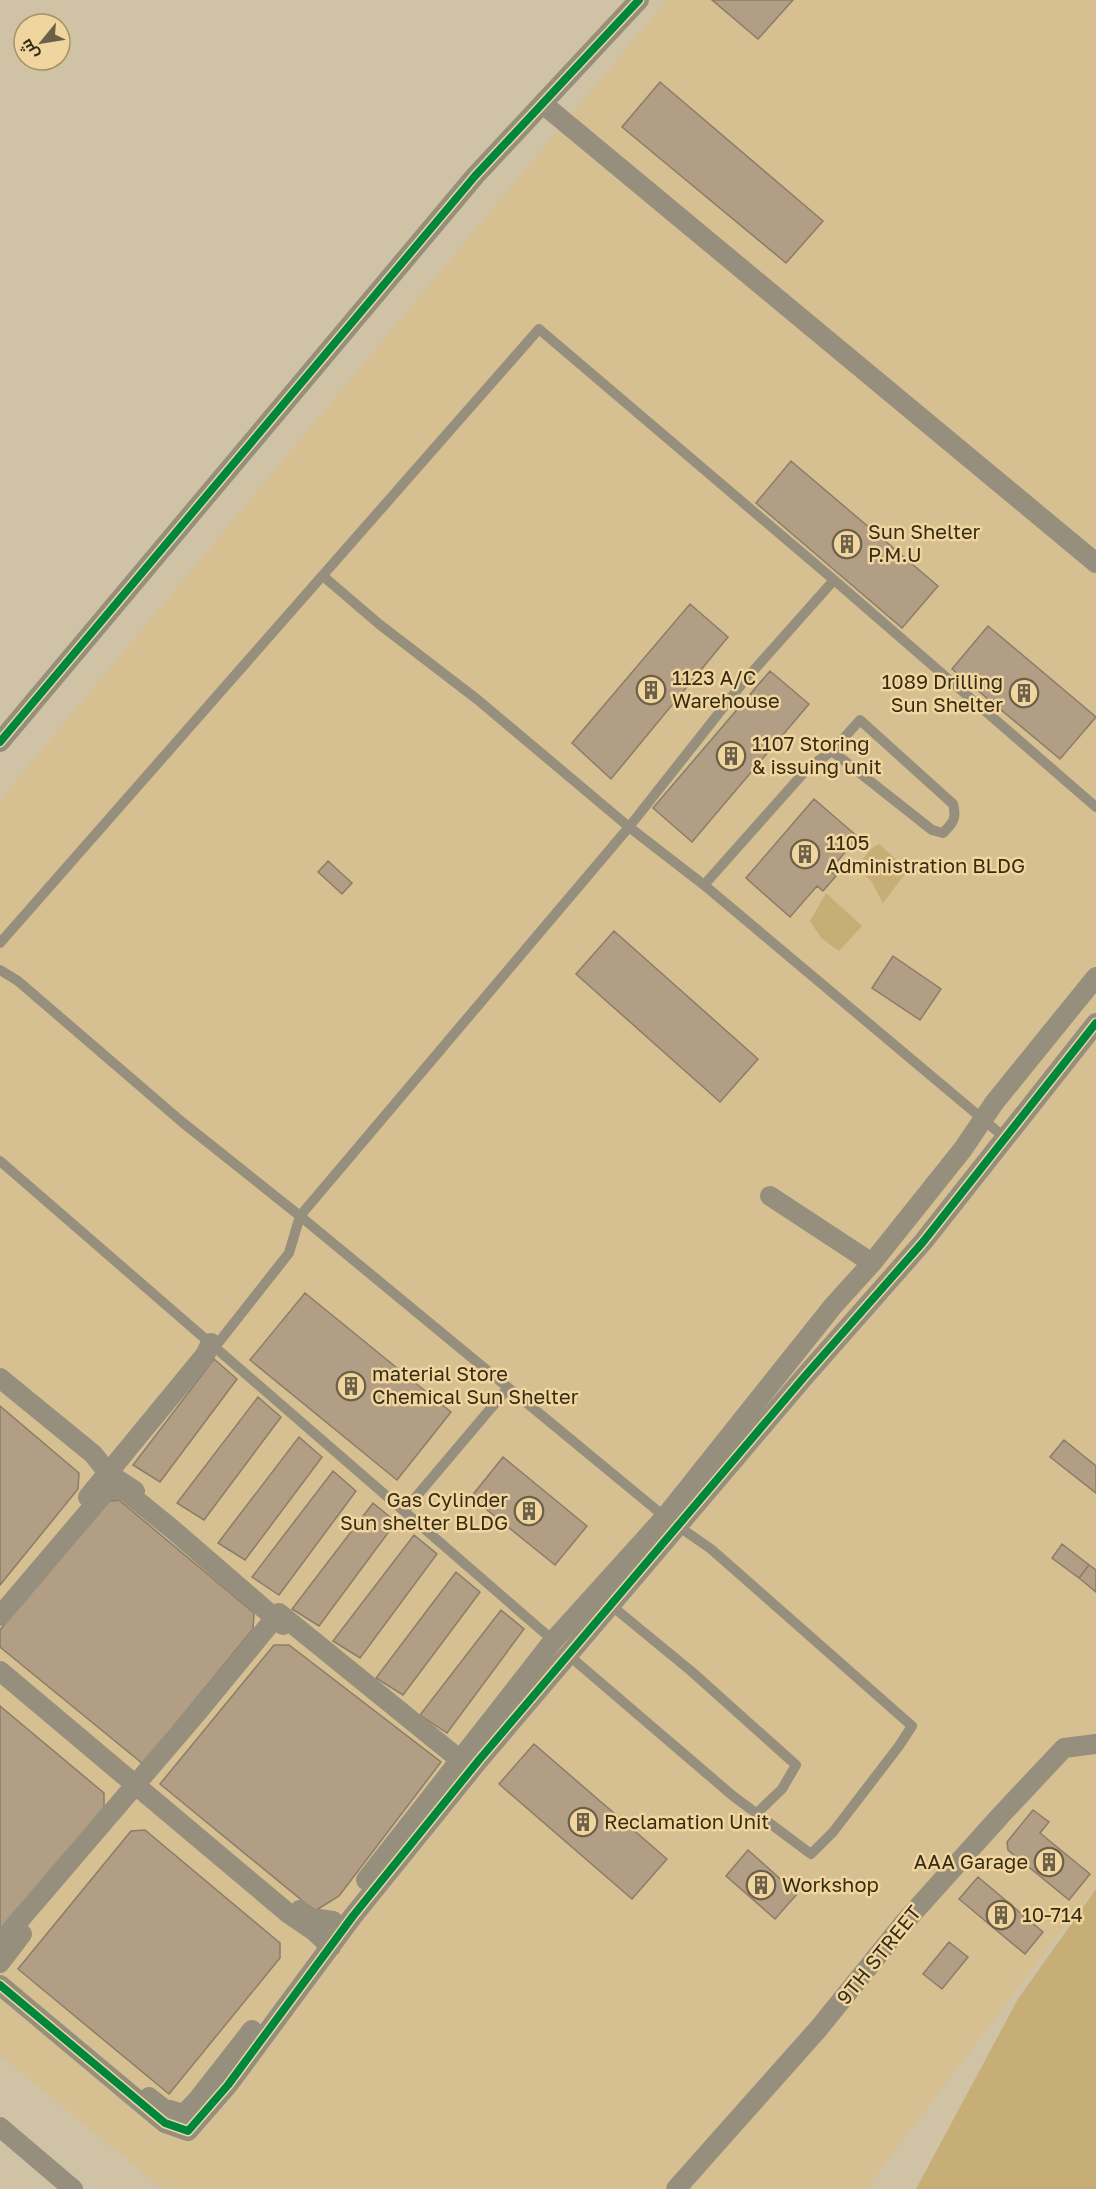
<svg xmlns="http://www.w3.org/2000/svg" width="1096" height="2189" viewBox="0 0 1096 2189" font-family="'Golos Text',Cairo,sans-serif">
	<rect width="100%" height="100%" fill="#d0c2a4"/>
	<path fill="#d6bf90" d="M 667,0 L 1096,0 L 1096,1885 L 871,2182 L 869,2189 L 163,2189 L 0,2055 L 0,800 Z"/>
	<path fill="#c7ae76" d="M 879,844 L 908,870 L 883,903 L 871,881 L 856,867 L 872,848 Z
		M 826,893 L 862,926 L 839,951 L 822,939 L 810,921 Z
		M 1096,1889 L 1096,2189 L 916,2189 L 1018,1999 Z"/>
	<path fill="#b19e84" stroke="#8b7d68" stroke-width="1.5" d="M 712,0 L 793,0 L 758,39 Z
		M 660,82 L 823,221 L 786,263 L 622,127 Z
		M 791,461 L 938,586 L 902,628 L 756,503 Z
		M 690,604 L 728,637 L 611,779 L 572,743 Z
		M 988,626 L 1096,717 L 1060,759 L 952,669 Z
		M 770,671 L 809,704 L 692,842 L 653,808 Z
		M 814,799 L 858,837 L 830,870 L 836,876 L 823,891 L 817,886 L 790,917 L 746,878 Z
		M 328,861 L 352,883 L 342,894 L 318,872 Z
		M 614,931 L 758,1059 L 720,1102 L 576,974 Z
		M 893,956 L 941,989 L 920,1020 L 872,988 Z
		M 305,1293 L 451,1412 L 397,1480 L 250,1360 Z
		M 214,1359 L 237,1379 L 160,1482 L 133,1465 Z
		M 258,1397 L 281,1417 L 204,1520 L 177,1503 Z
		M 0,1406 L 79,1473 L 78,1489 L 0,1585 Z
		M 299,1437 L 322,1457 L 245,1560 L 218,1543 Z
		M 1064,1440 L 1096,1466 L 1096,1493 L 1050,1457 Z
		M 503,1457 L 587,1526 L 555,1565 L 471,1497 Z
		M 333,1471 L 356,1491 L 279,1595 L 252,1577 Z
		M 119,1500 L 254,1613 L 253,1629 L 143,1764 L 0,1647 L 0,1630 L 104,1502 Z
		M 373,1503 L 396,1522 L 319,1626 L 292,1609 Z
		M 414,1535 L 437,1554 L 360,1658 L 333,1641 Z
		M 1062,1544 L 1089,1565 L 1079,1578 L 1052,1558 Z
		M 1089,1565 L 1096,1570 L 1096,1592 L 1079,1578 Z
		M 456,1572 L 480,1592 L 403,1695 L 376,1678 Z
		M 501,1610 L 524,1629 L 447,1733 L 420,1715 Z
		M 274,1645 L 289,1645 L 441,1762 L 339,1896 L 315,1911 L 160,1784 Z
		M 0,1706 L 104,1793 L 104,1809 L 0,1936 Z
		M 534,1744 L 667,1859 L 632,1899 L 499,1784 Z
		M 1033,1810 L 1049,1822 L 1040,1833 L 1090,1874 L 1069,1900 L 1008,1850 L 1007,1842 Z
		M 145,1830 L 280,1943 L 280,1958 L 169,2094 L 18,1969 L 131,1831 Z
		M 748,1850 L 797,1894 L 775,1919 L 726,1876 Z
		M 978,1877 L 1043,1932 L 1025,1954 L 959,1899 Z
		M 949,1942 L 968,1957 L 942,1989 L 923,1974 Z"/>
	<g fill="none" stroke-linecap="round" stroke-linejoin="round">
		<path stroke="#968f7e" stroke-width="10" d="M 323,576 L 379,624 L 478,700 L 629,827 L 745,680 L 834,580
			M 704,885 L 808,768 L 832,751 L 932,830 L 943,833 C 953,823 957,818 953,804 L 860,720 L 832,751
			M 0,943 L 539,329 L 834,580 L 1096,807
			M 0,970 L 18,981 L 182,1122 L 300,1216 L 289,1253 L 215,1347
			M 0,1161 L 555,1642
			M 404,1511 L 508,1388
			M 607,1602 L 691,1671 L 796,1765 L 782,1789 L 757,1813
			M 566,1653 L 733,1796 L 811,1854 L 833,1832 L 899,1746 L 912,1726 L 711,1549 L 665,1517 L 300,1216 L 629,827 L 704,885 L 1004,1137"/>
		<path stroke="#968f7e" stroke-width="20" d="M 543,104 L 1096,563
			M 0,742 L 475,176 L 639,0
			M 770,1196 L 872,1263 L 963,1149 L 994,1103 L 1096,977
			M 0,1378 L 93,1454 L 108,1473 L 205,1355 L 211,1343
			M 88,1497 L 108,1473 L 135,1491
			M 0,1616 L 107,1490 L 124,1490 L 172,1529 L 283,1625
			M 0,1671 L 289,1914 L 314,1931 L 331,1947
			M 366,1880 L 553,1641 L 665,1517 L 833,1306 L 872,1263
			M 300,1910 L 311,1918 L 333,1921
			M 0,1943 L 196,1714 L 279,1613 L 459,1759
			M 0,1963 L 22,1934
			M 0,1985 L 165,2123 L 188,2131 L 228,2085 L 353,1916 L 479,1760 L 805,1376 L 923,1242 L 1096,1023
			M 149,2097 L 163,2108 L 184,2114 L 199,2098 L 252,2030
			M 0,2127 L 73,2189
			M 676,2189 L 819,2028 L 903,1924 L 1001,1815 L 1064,1748 L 1096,1744"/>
		<g stroke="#f0d59f" stroke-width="11">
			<path id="cycleway" d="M 0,742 L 475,176 L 639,0
				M 0,1985 L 165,2123 L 188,2131 L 228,2085 L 353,1916 L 479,1760 L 805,1376 L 923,1242 L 1096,1023"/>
		</g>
		<use href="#cycleway" stroke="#00873e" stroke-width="8"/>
	</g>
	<defs>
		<g id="building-ring" transform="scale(1.5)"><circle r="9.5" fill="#f0d59f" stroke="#6c6048" stroke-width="1.5"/><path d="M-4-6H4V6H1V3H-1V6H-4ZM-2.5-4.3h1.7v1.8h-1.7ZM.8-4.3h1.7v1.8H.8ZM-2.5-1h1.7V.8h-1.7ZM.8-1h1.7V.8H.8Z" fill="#6c6048"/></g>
	</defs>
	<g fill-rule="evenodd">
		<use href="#building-ring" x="847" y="544"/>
		<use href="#building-ring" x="651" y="690"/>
		<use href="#building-ring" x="1024" y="693"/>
		<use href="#building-ring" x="731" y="756"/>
		<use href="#building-ring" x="805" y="854"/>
		<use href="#building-ring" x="351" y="1386"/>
		<use href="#building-ring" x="529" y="1511"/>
		<use href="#building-ring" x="583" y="1822"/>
		<use href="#building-ring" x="1049" y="1862"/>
		<use href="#building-ring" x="761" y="1885"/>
		<use href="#building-ring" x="1001" y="1915"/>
	</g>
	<g text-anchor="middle" stroke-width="5" stroke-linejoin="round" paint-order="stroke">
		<g font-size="20" fill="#362c16" stroke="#f0d59f" text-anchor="start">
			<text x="868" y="539">Sun Shelter<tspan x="868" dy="23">P.M.U</tspan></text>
			<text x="672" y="685">1123 A/C<tspan x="672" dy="23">Warehouse</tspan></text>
			<text x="1003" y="689" text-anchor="end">1089 Drilling<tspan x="1003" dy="23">Sun Shelter</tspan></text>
			<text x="752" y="751">1107 Storing<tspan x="752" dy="23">&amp; issuing unit</tspan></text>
			<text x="826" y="850">1105<tspan x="826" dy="23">Administration BLDG</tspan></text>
			<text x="372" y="1381">material Store<tspan x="372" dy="23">Chemical Sun Shelter</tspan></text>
			<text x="508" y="1507" text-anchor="end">Gas Cylinder<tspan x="508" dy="23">Sun shelter BLDG</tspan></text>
			<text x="604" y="1829">Reclamation Unit</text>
			<text x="1028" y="1869" text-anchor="end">AAA Garage</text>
			<text x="782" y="1892">Workshop</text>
			<text x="1022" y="1922">10-714</text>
		</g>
		<g font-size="20" fill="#362c16" stroke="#f0d59f">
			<text transform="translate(879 1955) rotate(-51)" y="7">9TH STREET</text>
		</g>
	</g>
	<g transform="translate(42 42) rotate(240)"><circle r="28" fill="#f0d59f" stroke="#a69168" stroke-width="1.5"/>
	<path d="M0-4.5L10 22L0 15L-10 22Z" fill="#6c6048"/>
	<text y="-9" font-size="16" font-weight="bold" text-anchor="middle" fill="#362c16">ش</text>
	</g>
</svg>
